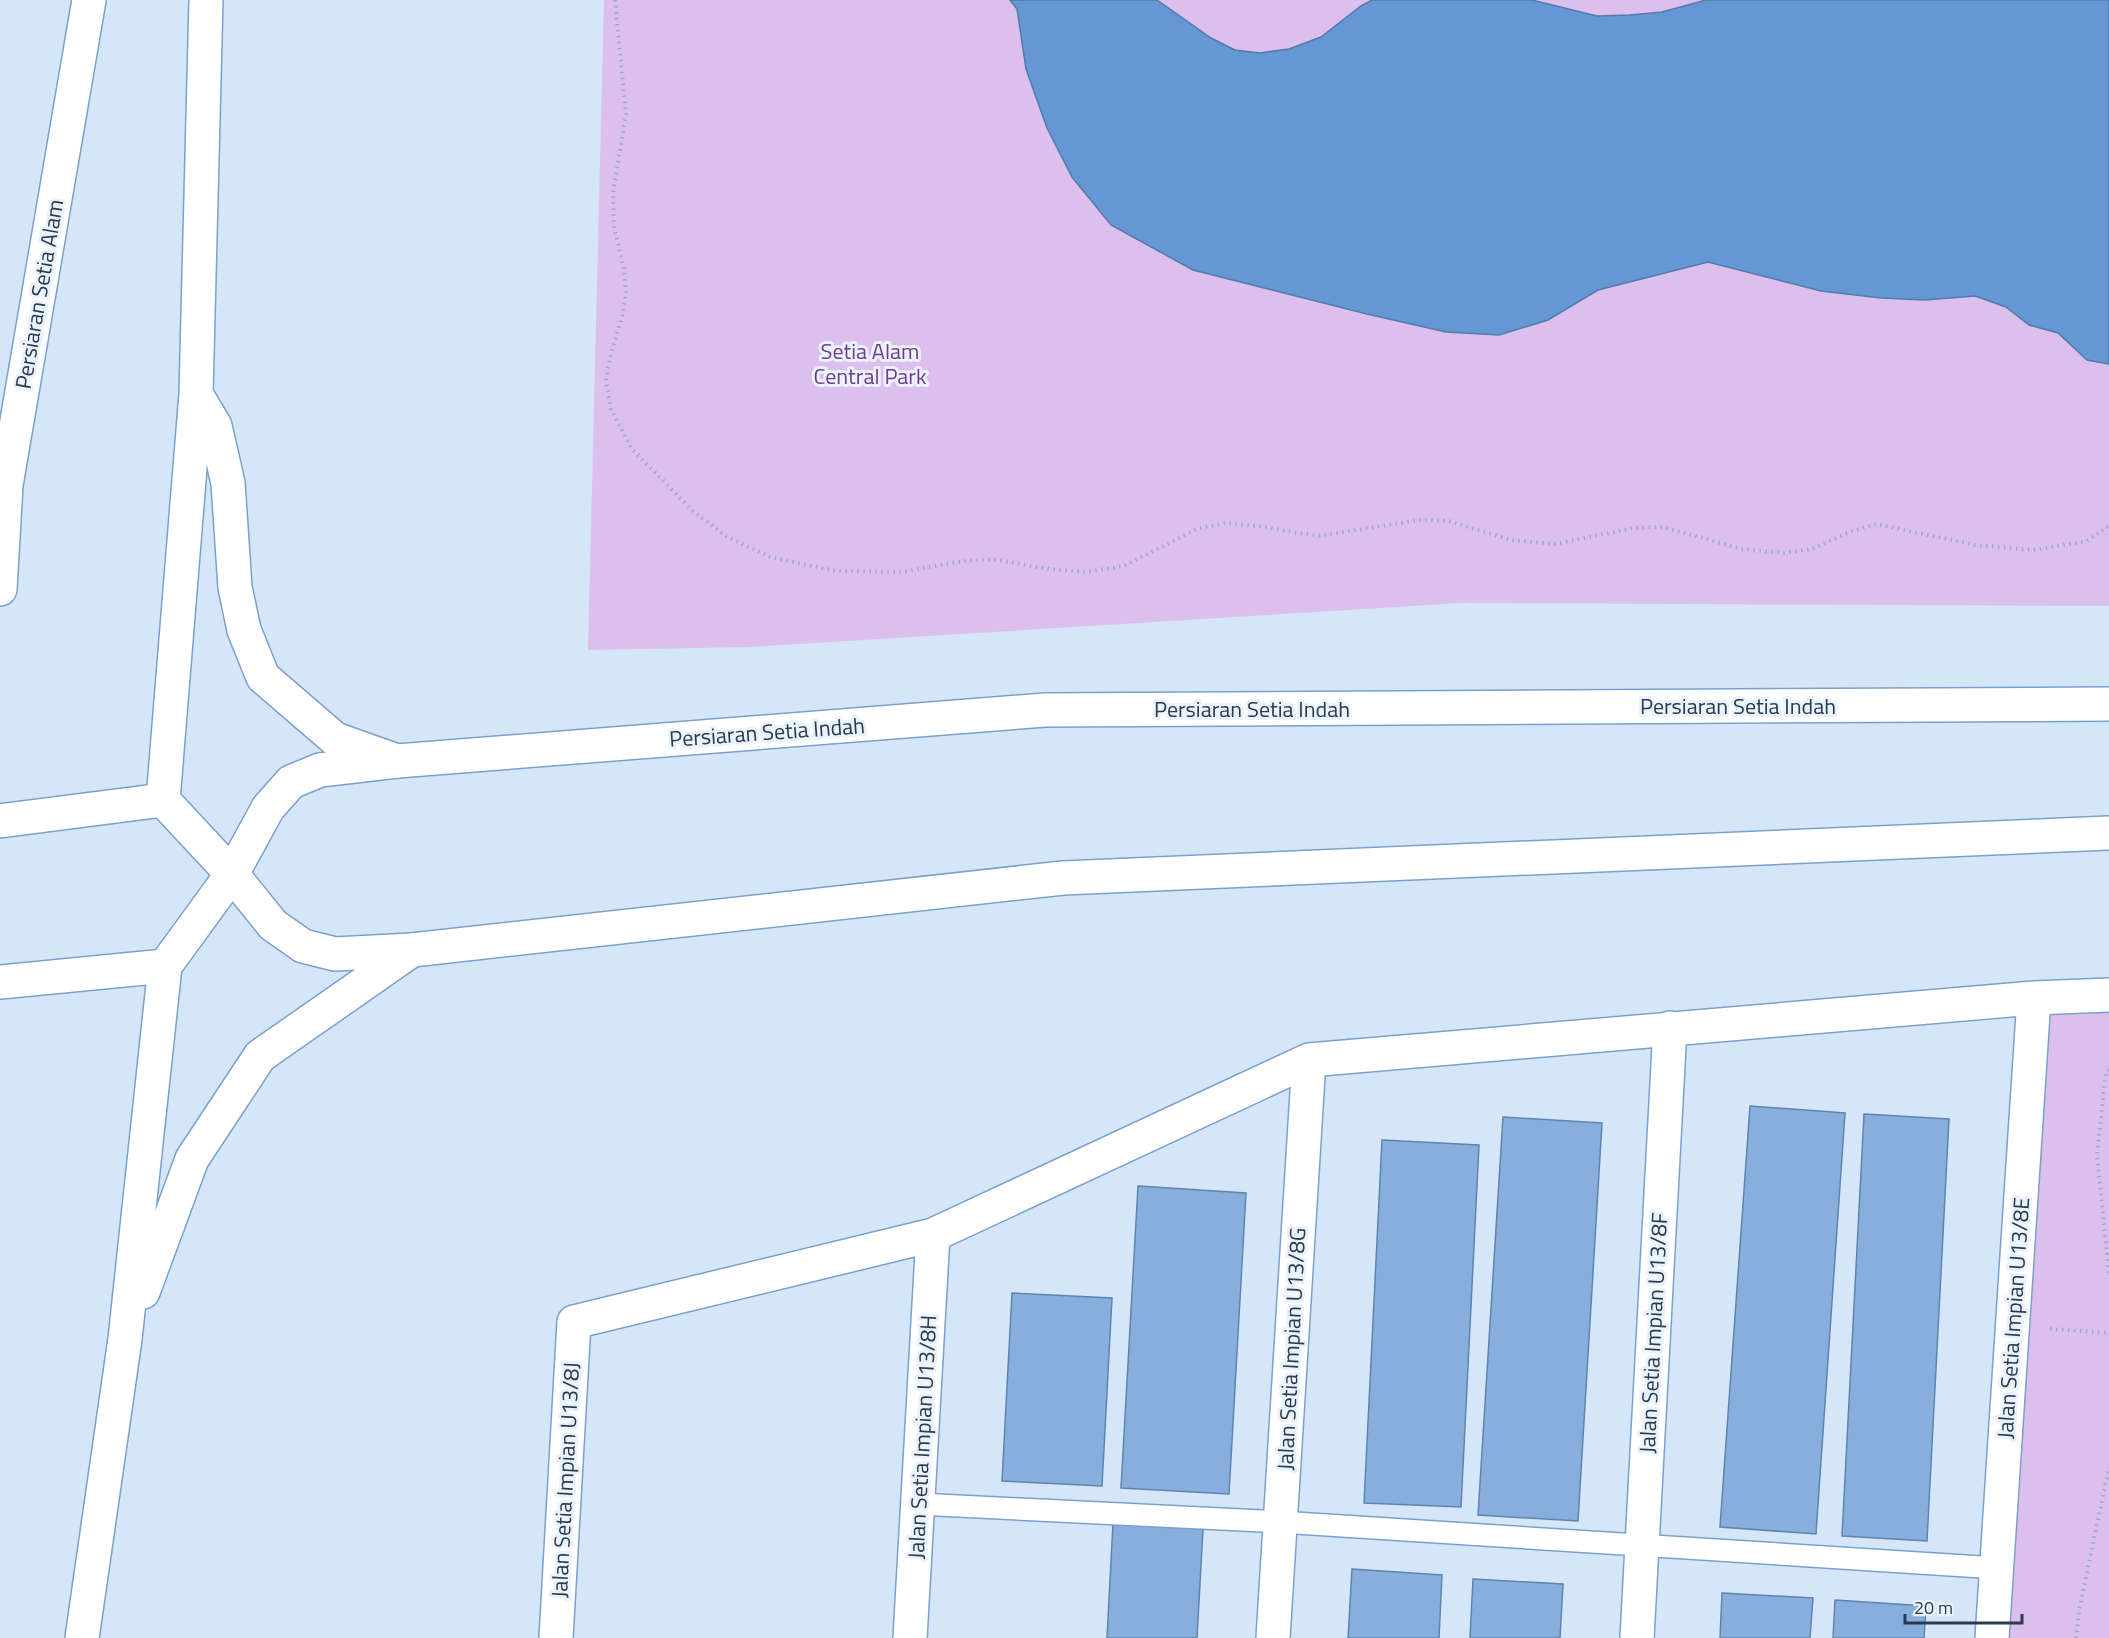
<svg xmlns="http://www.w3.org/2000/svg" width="2109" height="1638" viewBox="0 0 2109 1638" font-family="'Titillium Web',sans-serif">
	<rect width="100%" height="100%" fill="#d5e6f9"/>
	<path fill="#dcbfed" d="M 604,0 L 1010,0 L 1017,9 L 1026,69 L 1047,128 L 1072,177 L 1283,292 L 1367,314 L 1446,332 L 1548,320 L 1598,290 L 1708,262 L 1821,291 L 1881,298 L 1925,300 L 1975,296 L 2006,307 L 2029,325 L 2058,333 L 2087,360 L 2109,364 L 2109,606 L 1462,603 L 750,647 L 588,650 Z
		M 1157,0 L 1372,0 L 1361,6 L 1321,37 L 1289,49 L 1260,53 L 1235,50 L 1211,38 Z
		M 1532,0 L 1706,0 C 1671,10 1632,21 1596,15 C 1574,12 1553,5 1532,0 Z
		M 2109,995 L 2109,1638 L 1992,1638 L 2034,998 Z"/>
	<path fill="#6497d3" stroke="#537bab" stroke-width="1.5" d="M 1010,0 L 1157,0 L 1211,38 L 1235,50 L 1260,53 L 1289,49 L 1321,37 L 1361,6 L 1372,0 L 1532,0 L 1597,16 L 1630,15 L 1662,12 L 1706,0 L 2109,0 L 2109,364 L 2087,360 L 2058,333 L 2029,325 L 2006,307 L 1975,296 L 1925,300 L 1881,298 L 1821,291 L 1708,262 L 1598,290 L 1548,320 L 1499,335 L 1446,332 L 1367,314 L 1193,270 L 1111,225 L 1072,177 L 1047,128 L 1026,69 L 1017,9 Z"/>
	<path fill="#87aedc" stroke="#5f84b0" stroke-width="1.5" d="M 1750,1106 L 1845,1113 L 1816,1534 L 1720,1527 Z
		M 1864,1114 L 1949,1119 L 1927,1541 L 1842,1536 Z
		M 1503,1117 L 1602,1123 L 1578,1521 L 1478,1515 Z
		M 1382,1140 L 1479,1145 L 1461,1507 L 1364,1503 Z
		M 1138,1186 L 1246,1193 L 1229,1494 L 1121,1488 Z
		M 1012,1293 L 1112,1298 L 1102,1486 L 1002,1481 Z
		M 1113,1523 L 1203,1529 L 1197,1638 L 1107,1638 Z
		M 1352,1569 L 1442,1575 L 1439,1638 L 1348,1638 Z
		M 1473,1579 L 1563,1584 L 1560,1638 L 1470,1638 Z
		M 1722,1593 L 1813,1598 L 1810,1638 L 1720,1638 Z
		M 1835,1600 L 1926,1606 L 1924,1638 L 1833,1638 Z"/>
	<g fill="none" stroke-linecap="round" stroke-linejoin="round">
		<g stroke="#7aa1ce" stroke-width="24">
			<path id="service" d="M 918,1504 L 1280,1522 L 1997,1568"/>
		</g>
		<g stroke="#7aa1ce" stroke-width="36">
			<path id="minor" d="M 556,1638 L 574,1322 L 933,1235 L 1309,1060 L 2034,998 L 2109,995
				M 910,1638 L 933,1235
				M 1273,1638 L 1309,1060
				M 1637,1638 L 1670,1028
				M 1992,1638 L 2034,998"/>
		</g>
		<g stroke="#7aa1ce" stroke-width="36">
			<path id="tertiary" d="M 397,761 L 1045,710 L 2109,704
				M 412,950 L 1063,878 L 2109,833"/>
		</g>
		<g stroke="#7aa1ce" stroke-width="36">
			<path id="secondary" d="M 0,821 L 163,800 L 232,874 L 273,925 L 303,946 L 335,954 L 412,950
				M 0,982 L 165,966 L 232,874 L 268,808 L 291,782 L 320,770 L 397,761"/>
		</g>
		<g stroke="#7aa1ce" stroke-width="36">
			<path id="trunk" d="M 196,394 L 215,426 L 228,483 L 235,587 L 244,630 L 263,677 L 335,739 L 397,761
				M 0,589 L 6,485 L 89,0
				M 163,800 L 196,394 L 206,0
				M 143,1292 L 192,1159 L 260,1056 L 412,950
				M 82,1638 L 125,1339 L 165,966"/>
		</g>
		<path stroke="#9cacbf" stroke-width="4" stroke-dasharray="1.5 4.5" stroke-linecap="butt" d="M 615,0 L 626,114 L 613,194 L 614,228 L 624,268 L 626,292 L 623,314 L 611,353 L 606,381 L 611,409 L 632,449 L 693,511 L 724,535 L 770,557 L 836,571 L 901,572 L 957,562 L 992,559 L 1049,569 L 1085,572 L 1124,566 L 1197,529 L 1226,523 L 1257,526 L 1318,536 L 1420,520 L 1449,521 L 1511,540 L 1555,544 L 1634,528 L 1664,527 L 1741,549 L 1784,553 L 1812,549 L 1850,532 L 1876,524 L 1975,545 L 2033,550 L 2087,541 L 2109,526
			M 2109,1070 L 2106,1072 L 2097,1154 L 2109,1274
			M 2050,1329 L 2109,1333
			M 2076,1638 L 2079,1611 L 2109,1467"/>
		<use href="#service" stroke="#fff" stroke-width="21"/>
		<use href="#minor" stroke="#fff" stroke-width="33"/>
		<use href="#tertiary" stroke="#fff" stroke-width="33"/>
		<use href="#secondary" stroke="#fff" stroke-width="33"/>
		<use href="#trunk" stroke="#fff" stroke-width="33"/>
	</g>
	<g text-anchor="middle" stroke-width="6" stroke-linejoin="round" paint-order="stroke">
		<g font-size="22" fill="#2b3b4e" stroke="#eaf2fc">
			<text transform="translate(39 294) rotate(-80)" y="8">Persiaran Setia Alam</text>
			<text x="1738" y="714">Persiaran Setia Indah</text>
			<text x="1252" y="717">Persiaran Setia Indah</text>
			<text transform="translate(767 732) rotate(-4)" y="8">Persiaran Setia Indah</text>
			<text transform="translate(2013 1318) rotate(-86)" y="8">Jalan Setia Impian U13/8E</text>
			<text transform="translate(1653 1333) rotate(-87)" y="8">Jalan Setia Impian U13/8F</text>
			<text transform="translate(1291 1349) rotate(-87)" y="8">Jalan Setia Impian U13/8G</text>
			<text transform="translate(922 1437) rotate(-87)" y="8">Jalan Setia Impian U13/8H</text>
			<text transform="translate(565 1480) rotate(-87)" y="8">Jalan Setia Impian U13/8J</text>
		</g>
		<g font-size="22" fill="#713b8c" stroke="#eaf2fc">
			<text x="870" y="359">Setia Alam<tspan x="870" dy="25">Central Park</tspan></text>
		</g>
	</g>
	<path d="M1905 1614v9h117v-9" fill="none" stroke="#2b3b4e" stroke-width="3"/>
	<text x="1914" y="1614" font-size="18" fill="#2b3b4e" stroke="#eaf2fc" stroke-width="4.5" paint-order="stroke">20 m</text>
</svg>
